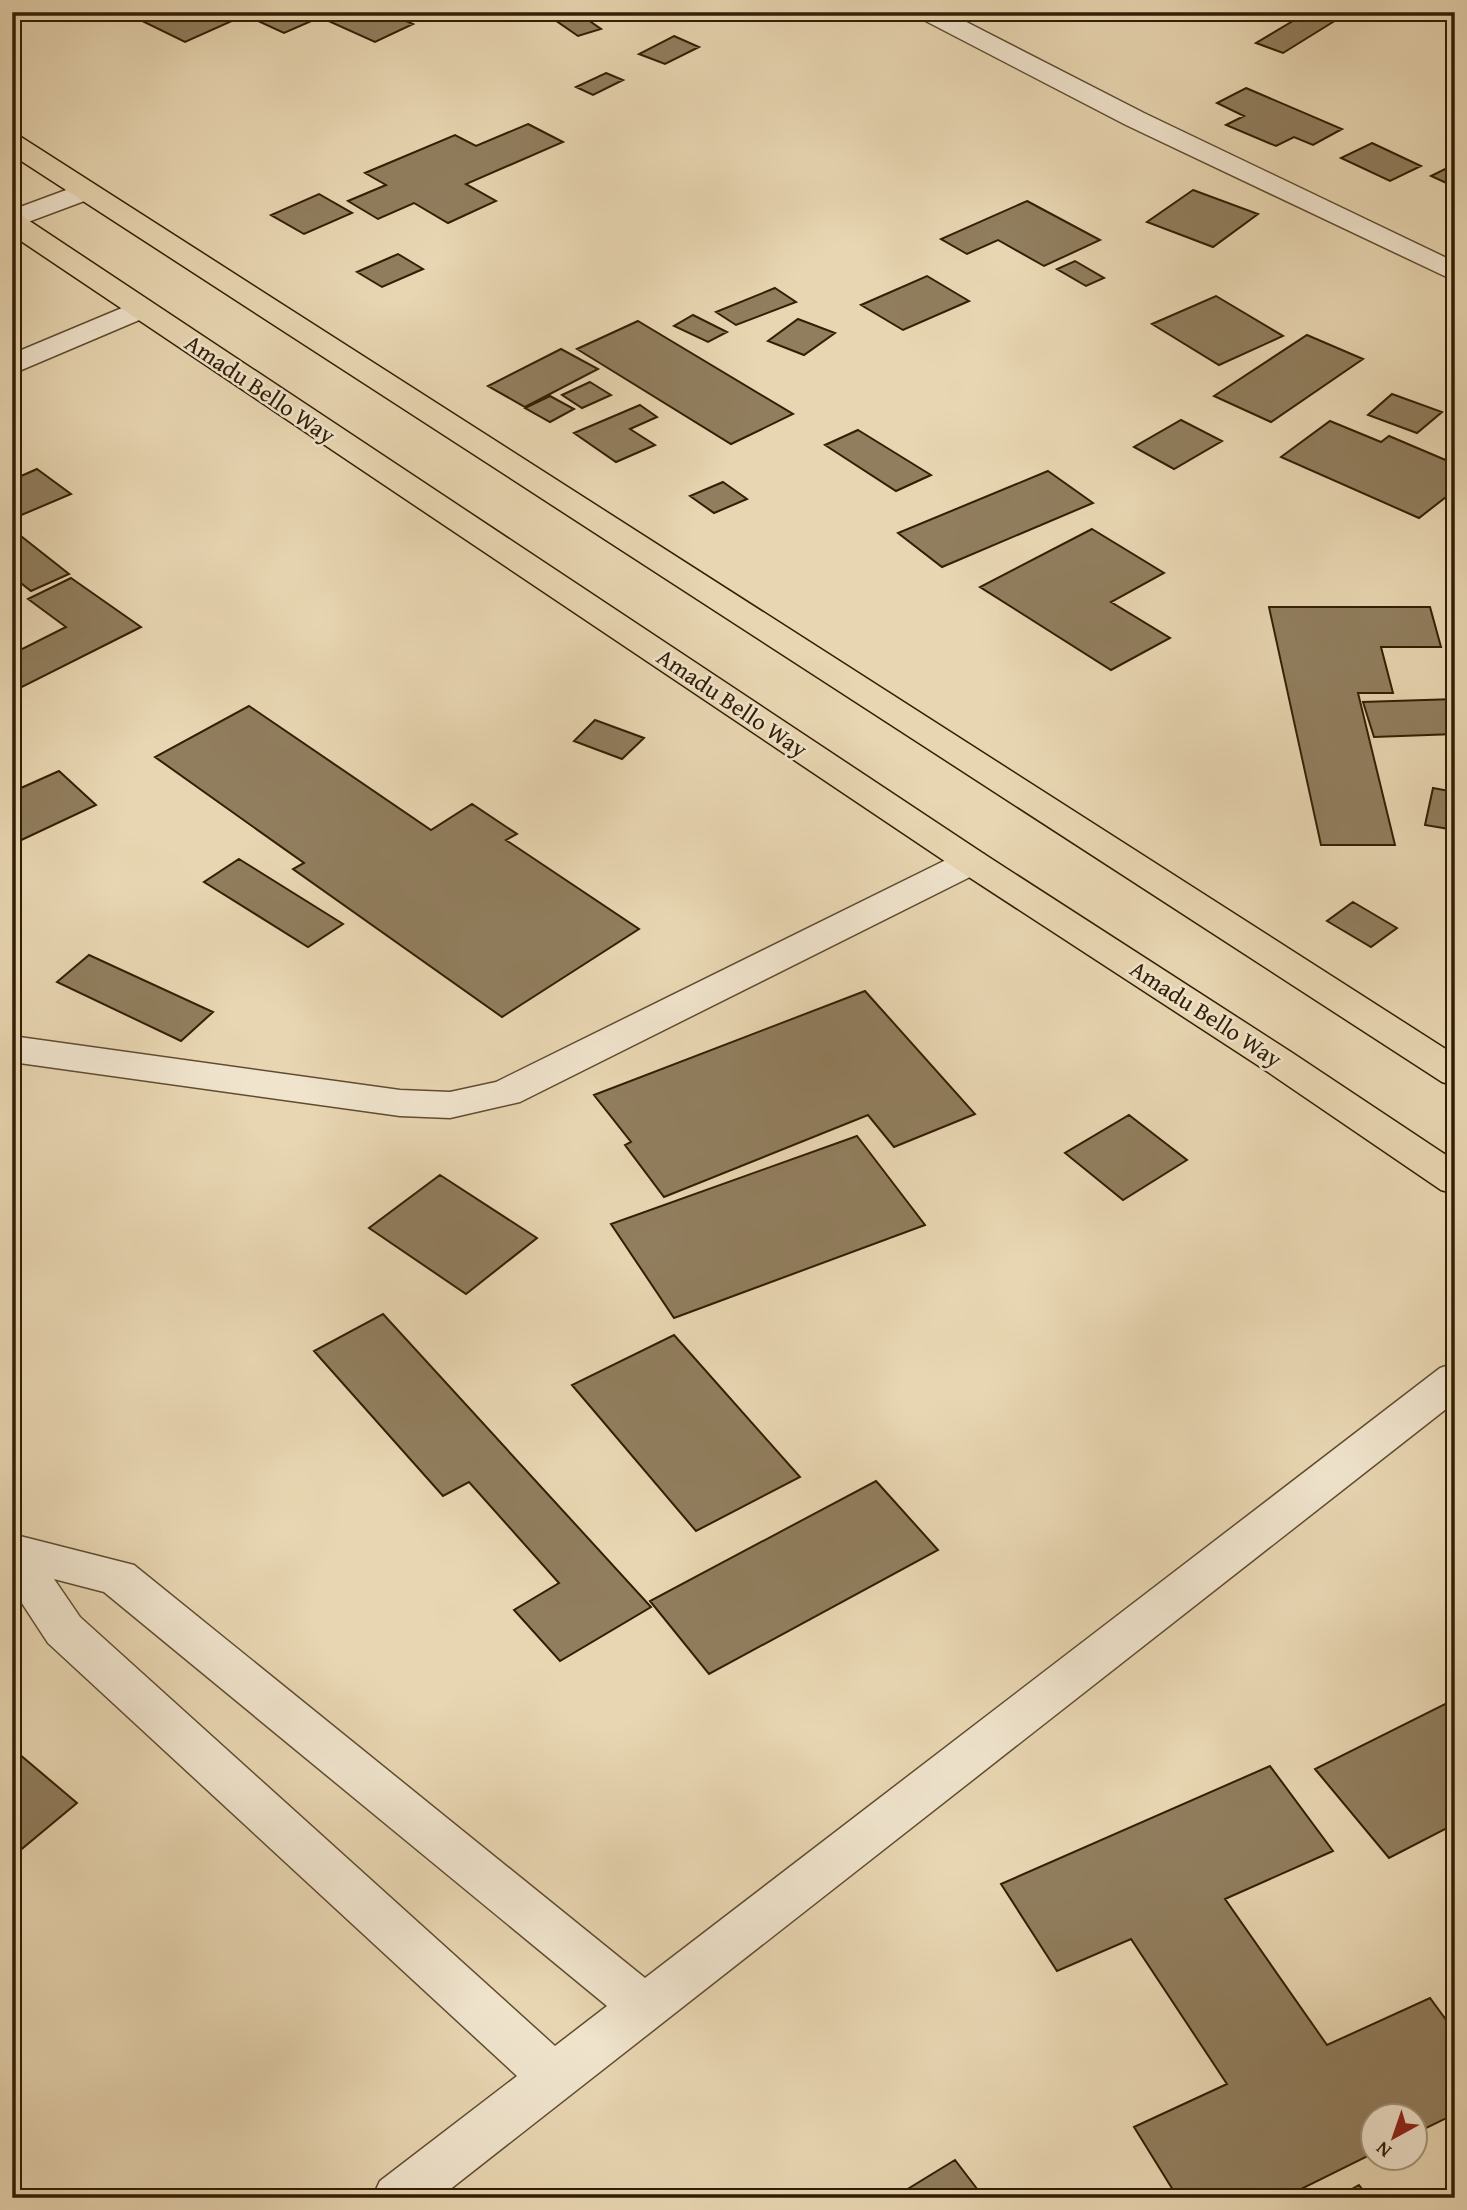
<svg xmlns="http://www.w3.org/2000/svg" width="1467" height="2210" viewBox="0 0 1467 2210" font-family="'Gentium Book Plus',serif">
	<rect width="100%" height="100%" fill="#e8d6b2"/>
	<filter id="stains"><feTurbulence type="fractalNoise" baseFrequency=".00286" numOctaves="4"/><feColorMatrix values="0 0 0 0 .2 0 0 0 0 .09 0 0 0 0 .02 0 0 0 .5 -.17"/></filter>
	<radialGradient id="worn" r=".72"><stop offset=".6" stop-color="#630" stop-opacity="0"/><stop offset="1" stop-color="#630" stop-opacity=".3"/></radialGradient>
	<path fill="#917e5e" stroke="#321e03" stroke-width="2" d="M 124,12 L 328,12 L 330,13 L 284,33 L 245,15 L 185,42 Z
		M 339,12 L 385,12 L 413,24 L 375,42 L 324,19 Z
		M 760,12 L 797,12 L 781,20 Z
		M 1308,12 L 1349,12 L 1283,53 L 1256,43 Z
		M 578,13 L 601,29 L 578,36 L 555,20 Z
		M 674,36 L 699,47 L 665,64 L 639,54 Z
		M 606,73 L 623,80 L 593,95 L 576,87 Z
		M 1246,88 L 1342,129 L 1313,145 L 1294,137 L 1276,146 L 1226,125 L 1244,116 L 1217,103 Z
		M 528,124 L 563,142 L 466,184 L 496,201 L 448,223 L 414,203 L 378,219 L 348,201 L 386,185 L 365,173 L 455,135 L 476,146 Z
		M 1372,143 L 1421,166 L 1390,181 L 1341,158 Z
		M 1455,164 L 1455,187 L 1431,176 Z
		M 1193,190 L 1258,214 L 1213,247 L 1147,222 Z
		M 319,194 L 352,213 L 304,234 L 271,215 Z
		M 1027,201 L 1100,240 L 1044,266 L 998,240 L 967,254 L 941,239 Z
		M 398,254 L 423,269 L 382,287 L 357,272 Z
		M 1075,261 L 1104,278 L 1086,286 L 1057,269 Z
		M 927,276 L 969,301 L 903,330 L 861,305 Z
		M 775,288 L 796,302 L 736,325 L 716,312 Z
		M 1216,296 L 1283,336 L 1219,365 L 1152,324 Z
		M 693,315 L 727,332 L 708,342 L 674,326 Z
		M 798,319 L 835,333 L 804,355 L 768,341 Z
		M 638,321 L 793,414 L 731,444 L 577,349 Z
		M 1307,335 L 1363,359 L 1271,422 L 1214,396 Z
		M 561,349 L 598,369 L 525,407 L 488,386 Z
		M 590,382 L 611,395 L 582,408 L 562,395 Z
		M 1392,394 L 1442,412 L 1417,433 L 1368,415 Z
		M 550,396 L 574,409 L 550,422 L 525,408 Z
		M 640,405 L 657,417 L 630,429 L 655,445 L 616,462 L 574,433 Z
		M 1181,420 L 1222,441 L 1174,469 L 1134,447 Z
		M 1330,421 L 1381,442 L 1389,436 L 1455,464 L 1455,490 L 1419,518 L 1281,457 Z
		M 858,430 L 931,475 L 896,491 L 825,445 Z
		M 37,469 L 71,494 L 12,519 L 12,480 Z
		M 1048,471 L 1093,503 L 942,567 L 898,533 Z
		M 723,482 L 747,499 L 714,513 L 690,496 Z
		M 12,529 L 69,574 L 31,591 L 12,576 Z
		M 1092,529 L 1164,573 L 1111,602 L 1170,638 L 1111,670 L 980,587 Z
		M 71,578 L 141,627 L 12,692 L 12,654 L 66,627 L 28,599 Z
		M 1269,607 L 1430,607 L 1441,647 L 1381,647 L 1393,693 L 1358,693 L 1395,845 L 1321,845 Z
		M 1455,699 L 1455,734 L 1374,737 L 1363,702 Z
		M 249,706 L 431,830 L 472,804 L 517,834 L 506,840 L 639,929 L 502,1017 L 293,869 L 304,863 L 155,757 Z
		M 595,720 L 644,738 L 622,759 L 574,741 Z
		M 59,771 L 96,805 L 15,843 L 12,840 L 12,792 Z
		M 1433,788 L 1455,792 L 1455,830 L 1425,825 Z
		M 239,859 L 343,924 L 308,947 L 204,882 Z
		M 1353,902 L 1397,928 L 1371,947 L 1327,921 Z
		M 89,955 L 213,1012 L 181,1041 L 57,982 Z
		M 865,991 L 975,1114 L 894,1147 L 868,1115 L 664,1197 L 625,1145 L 631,1142 L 594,1095 Z
		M 1129,1115 L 1187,1160 L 1123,1200 L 1065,1153 Z
		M 857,1136 L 925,1225 L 674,1318 L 611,1224 Z
		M 440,1175 L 537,1238 L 466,1294 L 369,1228 Z
		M 383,1314 L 651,1607 L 560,1661 L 514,1610 L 559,1583 L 469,1482 L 443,1496 L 314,1351 Z
		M 674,1335 L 800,1477 L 696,1531 L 572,1385 Z
		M 876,1481 L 938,1550 L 709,1674 L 650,1601 Z
		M 1455,1699 L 1455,1824 L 1389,1858 L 1315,1769 Z
		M 12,1748 L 77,1803 L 12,1857 Z
		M 1270,1766 L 1333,1851 L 1225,1899 L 1327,2045 L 1430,1998 L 1455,2032 L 1455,2114 L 1414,2134 L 1414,2116 L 1372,2116 L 1372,2154 L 1283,2198 L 1178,2198 L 1134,2127 L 1227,2084 L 1131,1939 L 1057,1971 L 1001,1884 Z
		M 955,2160 L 984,2198 L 893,2198 Z
		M 1359,2185 L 1369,2198 L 1336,2198 Z"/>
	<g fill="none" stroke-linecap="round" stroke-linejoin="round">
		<g stroke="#604c2f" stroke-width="3">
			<path id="minor" d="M 915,12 L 947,12 L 1144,113 L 1455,262 L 1455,281 L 1126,125 L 918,17 Z
				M 85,183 L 95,185 L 99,191 L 95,197 L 12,228 L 12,210 Z
				M 141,300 L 151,303 L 155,309 L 151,315 L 12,374 L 12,354 Z
				M 971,851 L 984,854 L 989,862 L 984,870 L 520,1102 L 450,1118 L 400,1116 L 12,1062 L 12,1036 L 400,1090 L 450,1092 L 496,1082 L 958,854 Z
				M 1455,1363 L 1455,1402 L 439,2198 L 372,2198 L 380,2181 L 517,2076 L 48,1643 L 12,1588 L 12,1534 L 134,1565 L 645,1978 L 1440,1368 ZM 54,1579 L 104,1592 L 607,2006 L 555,2046 L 80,1617 Z"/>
		</g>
		<g stroke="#321e03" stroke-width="3">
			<path id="major" d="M 12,135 L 21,137 L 1455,1055 L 1455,1086 L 1442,1082 L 12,155 Z
				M 12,214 L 22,216 L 984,854 L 1291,1052 L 1455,1161 L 1455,1194 L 1441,1190 L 1265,1070 L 958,870 L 12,235 Z"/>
		</g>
		<use href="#minor" fill="#f0e4cd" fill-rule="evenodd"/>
		<use href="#major" fill="#e8d6b2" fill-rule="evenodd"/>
	</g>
	<g text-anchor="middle" stroke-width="5" stroke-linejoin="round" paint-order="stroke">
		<g font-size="24" fill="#321e03" stroke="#f0e4cd">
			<text transform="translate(260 389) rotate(34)" y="8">Amadu Bello Way</text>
			<text transform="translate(732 703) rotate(34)" y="8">Amadu Bello Way</text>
			<text transform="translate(1206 1014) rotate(33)" y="8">Amadu Bello Way</text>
		</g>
	</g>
	<rect width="1467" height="2210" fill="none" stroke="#e8d6b2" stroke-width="42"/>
	<rect x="14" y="14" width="1439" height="2182" fill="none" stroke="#321e03" stroke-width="3.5"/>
	<rect x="21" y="21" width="1425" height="2168" fill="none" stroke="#321e03" stroke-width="2"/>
	<g transform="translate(1394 2137) rotate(220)"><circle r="33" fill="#f0e4cd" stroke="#a4957c" stroke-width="2"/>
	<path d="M0-5L12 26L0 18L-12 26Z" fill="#8f2418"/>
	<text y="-10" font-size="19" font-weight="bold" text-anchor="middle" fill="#321e03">N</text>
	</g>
	<rect width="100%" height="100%" filter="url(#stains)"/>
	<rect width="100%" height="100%" fill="url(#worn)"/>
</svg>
